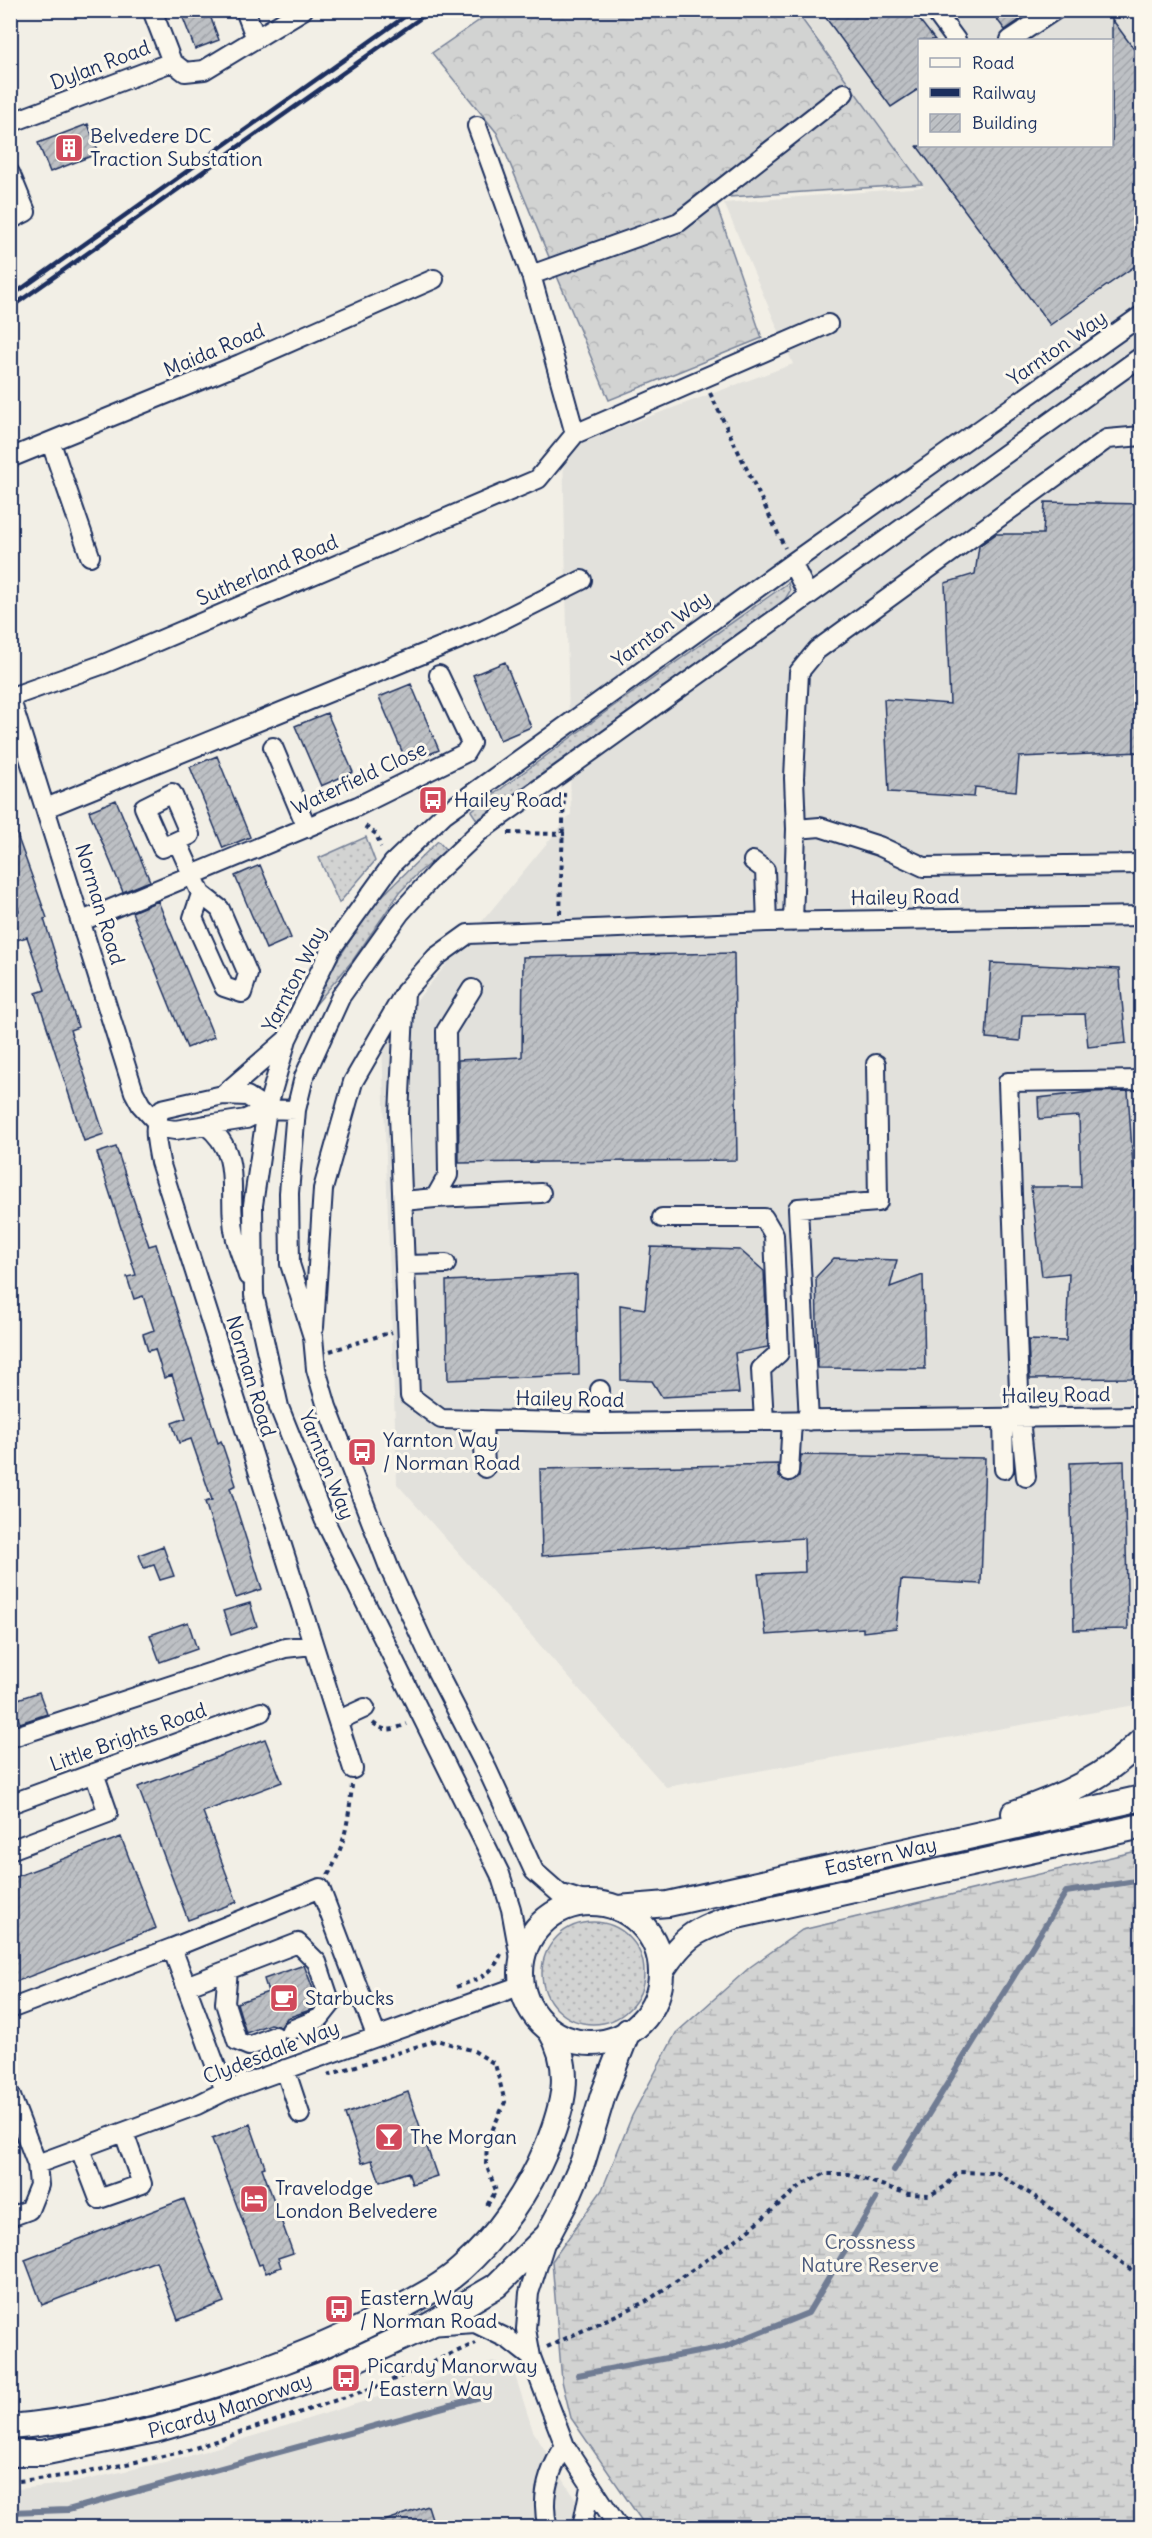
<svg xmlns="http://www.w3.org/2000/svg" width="1152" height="2538" viewBox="0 0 1152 2538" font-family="Delius,sans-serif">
	<defs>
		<pattern id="grass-dots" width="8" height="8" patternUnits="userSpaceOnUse" patternTransform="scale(1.5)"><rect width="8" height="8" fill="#d2d3d2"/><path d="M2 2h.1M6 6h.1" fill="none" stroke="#b4b5b7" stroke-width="1.8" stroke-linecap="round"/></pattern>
		<pattern id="forest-crowns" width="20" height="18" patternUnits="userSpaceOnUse" patternTransform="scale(1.5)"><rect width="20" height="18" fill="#d2d3d2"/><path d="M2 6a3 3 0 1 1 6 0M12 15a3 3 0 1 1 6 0" fill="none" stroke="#b4b5b7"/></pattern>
		<pattern id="wetland-marsh" width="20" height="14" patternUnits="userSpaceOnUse" patternTransform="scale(1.5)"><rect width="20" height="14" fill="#d2d3d2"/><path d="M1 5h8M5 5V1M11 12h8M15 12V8" fill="none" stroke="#b4b5b7"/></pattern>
		<pattern id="building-hatch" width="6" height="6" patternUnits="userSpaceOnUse" patternTransform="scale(1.5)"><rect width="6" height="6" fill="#bdc0c4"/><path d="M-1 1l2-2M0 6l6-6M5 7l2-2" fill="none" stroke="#a2a5ab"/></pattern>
	</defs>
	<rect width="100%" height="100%" fill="#f2efe6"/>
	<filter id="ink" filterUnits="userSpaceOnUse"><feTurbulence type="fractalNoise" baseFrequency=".0167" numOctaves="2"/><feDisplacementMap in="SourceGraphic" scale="12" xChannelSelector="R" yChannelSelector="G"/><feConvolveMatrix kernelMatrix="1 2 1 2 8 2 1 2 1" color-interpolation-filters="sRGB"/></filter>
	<g filter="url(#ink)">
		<path fill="#e2e1dc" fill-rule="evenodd" d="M 798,11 L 1141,11 L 1141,1704 L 666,1787 L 397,1484 L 382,1042 L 571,814 L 563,448 L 793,364 L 724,203 L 924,187 ZM 920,40 L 1112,40 L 1112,146 L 920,146 Z
			M 493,2361 L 513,2369 L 533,2431 L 593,2527 L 11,2527 L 10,2490 L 73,2483 L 186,2457 Z"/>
		<path fill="url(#grass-dots)" stroke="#768198" stroke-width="1.5" d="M 788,583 L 790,591 L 784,601 L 477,820 L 471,811 L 611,708 Z
			M 366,837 L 375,861 L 339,903 L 319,858 Z
			M 438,841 L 446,850 L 417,874 L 400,892 L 353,960 L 311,1010 L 333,967 L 373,905 Z
			M542 1973a51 51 0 1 1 102 0a51 51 0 1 1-102 0Z"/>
		<path fill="url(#forest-crowns)" stroke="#768198" stroke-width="1.5" d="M 493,11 L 796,11 L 922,184 L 714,198 L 762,338 L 609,400 L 497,133 L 432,53 Z"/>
		<path fill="url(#wetland-marsh)" stroke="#768198" stroke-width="1.5" d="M 1141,1850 L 1141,2527 L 646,2527 L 571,2418 L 562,2381 L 552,2261 L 602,2190 L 632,2116 L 676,2033 L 750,1967 L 802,1930 Z"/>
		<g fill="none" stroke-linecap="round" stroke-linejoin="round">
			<path stroke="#707b93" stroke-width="6" d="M 894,2170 L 1066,1892 L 1142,1880
				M 578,2375 L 724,2347 L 808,2313 L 876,2199
				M 10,2512 L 68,2510 L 491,2394"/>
		</g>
		<path fill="url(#building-hatch)" stroke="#1b2f5e" stroke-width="1.5" d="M 180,10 L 208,10 L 219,40 L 195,49 Z
			M 820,10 L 912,10 L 935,40 L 920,40 L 920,88 L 891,107 Z
			M 990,10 L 1034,10 L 1005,30 Z
			M 1112,19 L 1142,60 L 1142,237 L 1135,241 L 1142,250 L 1142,261 L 1050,325 L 917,146 L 1112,146 Z
			M 88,124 L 99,153 L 50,172 L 38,143 Z
			M 1045,502 L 1142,504 L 1142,752 L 1019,757 L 1016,791 L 975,787 L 974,797 L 889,792 L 884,699 L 950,704 L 945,583 L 975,574 L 979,546 L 996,534 L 1043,534 Z
			M 505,662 L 531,727 L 500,740 L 473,675 Z
			M 411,684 L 439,750 L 407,763 L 379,697 Z
			M 327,713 L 353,772 L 321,786 L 295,726 Z
			M 217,756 L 250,837 L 223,848 L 190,767 Z
			M 116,800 L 150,881 L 123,892 L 89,811 Z
			M 10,824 L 13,824 L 47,918 L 44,919 L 78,1027 L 70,1030 L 104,1134 L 84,1141 L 36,993 L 45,990 L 27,937 L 10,942 L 10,914 L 19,911 L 10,884 Z
			M 260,865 L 291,938 L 266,949 L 235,876 Z
			M 158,901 L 214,1037 L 187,1048 L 132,912 Z
			M 734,953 L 737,1160 L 459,1163 L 458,1060 L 522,1057 L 523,957 Z
			M 991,963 L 1119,969 L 1126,1043 L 1088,1047 L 1085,1014 L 1022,1015 L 1020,1041 L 986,1038 Z
			M 1128,1091 L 1136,1211 L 1134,1378 L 1030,1379 L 1028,1340 L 1066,1341 L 1069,1273 L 1042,1276 L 1031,1187 L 1081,1187 L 1079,1116 L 1039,1119 L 1038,1098 L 1091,1092 Z
			M 116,1147 L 149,1246 L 156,1244 L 218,1443 L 221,1441 L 236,1485 L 230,1488 L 262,1589 L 236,1598 L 205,1502 L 212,1500 L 191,1439 L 179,1443 L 172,1423 L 186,1418 L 172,1375 L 164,1378 L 155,1349 L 148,1351 L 143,1334 L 154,1330 L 143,1296 L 134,1299 L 127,1277 L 136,1275 L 97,1153 Z
			M 651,1247 L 740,1250 L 764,1271 L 768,1347 L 735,1353 L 739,1393 L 662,1397 L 652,1381 L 621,1380 L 620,1305 L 645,1309 Z
			M 834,1258 L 897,1260 L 890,1287 L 923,1275 L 925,1369 L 818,1368 L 816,1277 Z
			M 577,1275 L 579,1375 L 448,1380 L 446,1281 Z
			M 801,1455 L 985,1458 L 981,1584 L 901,1580 L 896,1628 L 863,1632 L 863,1628 L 766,1635 L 758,1574 L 805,1572 L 804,1538 L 542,1556 L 540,1469 L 778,1464 L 779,1477 L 789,1482 L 799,1477 Z
			M 1124,1461 L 1128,1629 L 1074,1630 L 1070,1463 Z
			M 163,1546 L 174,1576 L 160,1580 L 154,1565 L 144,1568 L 139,1555 Z
			M 250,1603 L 257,1626 L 231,1635 L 223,1611 Z
			M 188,1622 L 197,1649 L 160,1662 L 150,1635 Z
			M 39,1692 L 47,1714 L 20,1723 L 12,1701 Z
			M 265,1739 L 282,1782 L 203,1812 L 237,1902 L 188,1920 L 138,1787 Z
			M 121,1837 L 156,1928 L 10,1984 L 10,1879 Z
			M 304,1965 L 318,2002 L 313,2009 L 287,2018 L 281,2027 L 270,2024 L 246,2033 L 237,2003 L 268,1992 L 264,1979 Z
			M 408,2092 L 437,2176 L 412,2184 L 408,2172 L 380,2182 L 372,2160 L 362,2163 L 345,2114 Z
			M 250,2124 L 265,2167 L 262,2168 L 293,2253 L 278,2258 L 281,2267 L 266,2273 L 262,2264 L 259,2265 L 212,2139 Z
			M 184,2199 L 224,2302 L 178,2320 L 156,2261 L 42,2305 L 25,2260 Z
			M 428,2506 L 435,2528 L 374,2528 L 373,2525 Z"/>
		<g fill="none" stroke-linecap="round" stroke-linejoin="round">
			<g stroke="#1b2f5e" stroke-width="22">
				<path id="minor" d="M 152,10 L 172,62 L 185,72 L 204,70 L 303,10
					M 245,10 L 256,39
					M 934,10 L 956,40
					M 1010,40 L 1055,10
					M 10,123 L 172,62
					M 477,126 L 531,275
					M 10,173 L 26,212 L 10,220
					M 575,434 L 531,275 L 679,222 L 844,93
					M 51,443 L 90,556
					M 10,458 L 240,364 L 434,279
					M 792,563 L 808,595
					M 10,697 L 134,1092 L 141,1105 L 162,1128 L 175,1130 L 246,1119 L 267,1109 L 296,1110
					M 11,697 L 104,664 L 538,479 L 575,434 L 828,324
					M 273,747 L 307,828
					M 46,808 L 484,629 L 582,580
					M 796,829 L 820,827 L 879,846 L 924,867 L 1142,864
					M 177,841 L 190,835 L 172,793 L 144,807 L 162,848 L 177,841 L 201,894 L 193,918 L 224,987 L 242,993 L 248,974 L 220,909 L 201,894
					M 753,861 L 765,870 L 767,922
					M 82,921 L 358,806 L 465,753 L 471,743 L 439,675
					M 793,922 L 796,829 L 794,778 L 799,672 L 817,650 L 1107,439 L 1142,436
					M 405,992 L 399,1115 L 410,1396 L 441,1419 L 600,1423 L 1142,1416
					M 286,1040 L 223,1095 L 162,1109 C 151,1124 157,1144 160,1162 L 353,1769
					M 223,1095 L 247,1096 L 267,1109
					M 206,1125 C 245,1155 226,1195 235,1235 C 238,1249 244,1262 248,1276
					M 435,1198 L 541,1193
					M 403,1201 L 435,1198 L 448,1175 L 446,1031 L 472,989
					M 662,1218 L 764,1218 L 774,1235 L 779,1353 L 761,1369 L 764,1421
					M 406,1265 L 446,1264
					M 314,1327 L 323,1189 L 353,1082 L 405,992 L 436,957 L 468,934 L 767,922 L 1142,916
					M 600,1390 L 600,1423
					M 1003,1419 L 1004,1469
					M 483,1420 L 485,1468
					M 809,1421 L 798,1208 L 878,1202 L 876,1064
					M 789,1471 L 792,1421
					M 1026,1477 L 1020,1419 L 1008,1082 L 1142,1080
					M 339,1720 L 365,1708
					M 10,1738 L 285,1648 L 312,1645
					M 10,1804 L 261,1712
					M 10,1850 L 108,1813 L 94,1773
					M 587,1902 L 559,1893 L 534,1871 L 487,1769 L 437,1672 L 390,1570 L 327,1407 L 316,1369 L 313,1337 L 290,1264 L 289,1193 L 296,1110 L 304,1077 L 341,996 L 400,913 L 436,873 L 479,832 L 1142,356
					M 521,1964 L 511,1909 L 500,1874 L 324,1519 L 279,1407 L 254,1295 L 253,1205 L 267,1109 L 287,1039 L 331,949 L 393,863 L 444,814 L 792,563 L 1142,315
					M 228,1970 L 225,2003 L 237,2041 L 249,2046 L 275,2036
					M 186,1986 L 298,1943 L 317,1962 L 331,2004 L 320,2018 L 291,2030
					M 10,2009 L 172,1948
					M 285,2069 L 300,2114
					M 225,2091 L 172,1948 L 320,1888 L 376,2035
					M 10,2094 L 37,2164 L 39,2185 L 29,2210 L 10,2217
					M 80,2149 L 99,2199 L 142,2184 L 124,2133
					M 37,2164 L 197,2105 L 225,2091 L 522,1985
					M 547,2237 L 529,2293 L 526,2329 L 531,2357 L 565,2446 L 619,2528
					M 429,2326 L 475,2323 L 508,2339 L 531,2357
					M 548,2528 C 540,2498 548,2471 565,2446
					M 582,2528 L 590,2487"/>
			</g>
			<g stroke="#1b2f5e" stroke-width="28">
				<g id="major">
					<path d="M 1014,1813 C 1062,1797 1106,1777 1142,1740"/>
					<circle cx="591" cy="1973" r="70"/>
					<path id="s1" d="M 618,1908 L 668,1904 L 1142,1798"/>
					<path d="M 662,1970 C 685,1935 697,1929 737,1916 L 1142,1826"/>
					<path d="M 10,2427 C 133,2416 283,2371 392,2312 C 416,2299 441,2287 461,2269 C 498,2236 528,2192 547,2147 C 563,2107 574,2069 550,2030"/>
					<path id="s2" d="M 10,2453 L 42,2453 L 155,2430 L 237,2406 L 324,2374 L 428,2326 L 496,2286 L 548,2235 L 565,2203 L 583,2161 L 603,2095 L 628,2031"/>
				</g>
			</g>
			<path stroke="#1b2f5e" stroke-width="4" stroke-dasharray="4.5 4.5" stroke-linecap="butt" d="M 710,393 L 785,548
				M 365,826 L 376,834 L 381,847
				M 508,833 L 565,834
				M 560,914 L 564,793
				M 330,1351 L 392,1332
				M 373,1723 C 386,1733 392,1730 407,1724
				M 328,1875 C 345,1847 349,1817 352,1785
				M 456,1987 C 477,1979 492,1976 501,1954
				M 328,2075 L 437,2040 L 474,2051 L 495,2064 L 505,2102 L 487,2142 L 486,2164 L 496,2191 L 486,2207
				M 547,2347 L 647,2301 L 744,2234 L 803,2184 L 824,2174 L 849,2174 L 908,2194 L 930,2195 L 946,2186 L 958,2172 L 997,2173 L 1040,2200 L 1142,2278
				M 10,2482 L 80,2474 L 186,2451 L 381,2385 L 476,2343"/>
			<use href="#minor" stroke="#fbf7ec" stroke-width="18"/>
			<use href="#major" stroke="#fbf7ec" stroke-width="24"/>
			<path stroke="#1b2f5e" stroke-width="4.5" d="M 10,297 L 414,10
				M 10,308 L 432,10"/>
		</g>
	</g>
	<defs>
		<g id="building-square" transform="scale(1.5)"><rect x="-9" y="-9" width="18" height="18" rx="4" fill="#d1495b" stroke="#fbf7ec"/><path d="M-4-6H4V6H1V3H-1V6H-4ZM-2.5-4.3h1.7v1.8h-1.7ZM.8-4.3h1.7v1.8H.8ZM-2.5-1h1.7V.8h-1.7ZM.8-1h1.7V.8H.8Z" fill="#fff"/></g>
		<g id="bus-square" transform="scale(1.5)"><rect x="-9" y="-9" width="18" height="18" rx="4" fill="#d1495b" stroke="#fbf7ec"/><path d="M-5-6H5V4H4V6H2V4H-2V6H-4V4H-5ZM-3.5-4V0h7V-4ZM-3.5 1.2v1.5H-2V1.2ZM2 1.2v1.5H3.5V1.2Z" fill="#fff"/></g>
		<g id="cafe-square" transform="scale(1.5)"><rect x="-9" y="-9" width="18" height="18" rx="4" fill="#d1495b" stroke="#fbf7ec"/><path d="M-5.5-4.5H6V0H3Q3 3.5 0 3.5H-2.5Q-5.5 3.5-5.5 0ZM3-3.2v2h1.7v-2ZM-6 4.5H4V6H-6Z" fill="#fff"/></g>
		<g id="bar-square" transform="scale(1.5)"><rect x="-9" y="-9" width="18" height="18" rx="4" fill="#d1495b" stroke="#fbf7ec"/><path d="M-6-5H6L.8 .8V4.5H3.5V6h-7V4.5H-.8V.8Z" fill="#fff"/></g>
		<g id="hotel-square" transform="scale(1.5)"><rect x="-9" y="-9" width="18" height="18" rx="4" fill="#d1495b" stroke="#fbf7ec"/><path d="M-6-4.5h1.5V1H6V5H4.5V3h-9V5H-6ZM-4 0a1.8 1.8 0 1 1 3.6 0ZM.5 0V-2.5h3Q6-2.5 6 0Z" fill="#fff"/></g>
	</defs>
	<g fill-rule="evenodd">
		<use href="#building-square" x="69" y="148"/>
		<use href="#bus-square" x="433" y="800"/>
		<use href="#bus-square" x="362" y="1452"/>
		<use href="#cafe-square" x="284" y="1998"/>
		<use href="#bar-square" x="389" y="2137"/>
		<use href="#hotel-square" x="254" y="2199"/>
		<use href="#bus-square" x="339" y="2309"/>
		<use href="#bus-square" x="346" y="2378"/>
	</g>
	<g text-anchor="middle" stroke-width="6" stroke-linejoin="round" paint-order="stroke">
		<g font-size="20" fill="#1b2f5e" stroke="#fbf7ec">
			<text transform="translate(100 65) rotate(-21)" y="7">Dylan Road</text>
			<text transform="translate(1057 348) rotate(-35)" y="7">Yarnton Way</text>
			<text transform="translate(214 350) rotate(-23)" y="7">Maida Road</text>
			<text transform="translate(267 570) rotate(-23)" y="7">Sutherland Road</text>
			<text transform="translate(661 629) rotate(-36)" y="7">Yarnton Way</text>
			<text transform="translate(359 778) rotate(-25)" y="7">Waterfield Close</text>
			<text transform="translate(905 897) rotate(-1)" y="7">Hailey Road</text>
			<text transform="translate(100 904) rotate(73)" y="7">Norman Road</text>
			<text transform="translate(294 979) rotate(-63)" y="7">Yarnton Way</text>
			<text transform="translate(251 1376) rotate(73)" y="7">Norman Road</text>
			<text transform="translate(1056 1395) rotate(-1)" y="7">Hailey Road</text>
			<text transform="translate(570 1399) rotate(1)" y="7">Hailey Road</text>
			<text transform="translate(327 1465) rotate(68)" y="7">Yarnton Way</text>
			<text transform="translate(128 1737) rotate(-20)" y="7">Little Brights Road</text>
			<text dy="7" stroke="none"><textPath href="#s1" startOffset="268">Eastern Way</textPath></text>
			<text transform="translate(271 2052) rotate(-21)" y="7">Clydesdale Way</text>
			<text dy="7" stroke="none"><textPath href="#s2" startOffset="226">Picardy Manorway</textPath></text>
		</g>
		<g font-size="20" fill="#1b2f5e" stroke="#fbf7ec" text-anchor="start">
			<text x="90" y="143">Belvedere DC<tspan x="90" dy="23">Traction Substation</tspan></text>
			<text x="454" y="807">Hailey Road</text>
			<text x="383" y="1447">Yarnton Way<tspan x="383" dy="23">/ Norman Road</tspan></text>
			<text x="305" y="2005">Starbucks</text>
			<text x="410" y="2144">The Morgan</text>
			<text x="275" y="2195">Travelodge<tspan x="275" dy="23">London Belvedere</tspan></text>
			<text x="360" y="2305">Eastern Way<tspan x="360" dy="23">/ Norman Road</tspan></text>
			<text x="367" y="2373">Picardy Manorway<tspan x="367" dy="23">/ Eastern Way</tspan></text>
		</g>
		<g font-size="20" fill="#49587b" stroke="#fbf7ec">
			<text x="870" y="2249">Crossness<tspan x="870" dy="23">Nature Reserve</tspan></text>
		</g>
	</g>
	<rect width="1152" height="2538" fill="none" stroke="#fbf7ec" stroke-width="36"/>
	<rect x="18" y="18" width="1116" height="2502" fill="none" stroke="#1b2f5e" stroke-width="2" filter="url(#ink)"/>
	<rect x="918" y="39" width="195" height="108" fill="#fbf7ec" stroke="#a1a7b3" stroke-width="1.5"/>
	<rect x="930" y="58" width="30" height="9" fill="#fbf7ec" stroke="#a1a7b3" stroke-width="1.5"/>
	<text x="972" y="69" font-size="18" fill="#1b2f5e">Road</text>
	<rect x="930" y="88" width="30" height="9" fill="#1b2f5e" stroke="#a1a7b3" stroke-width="1.5"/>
	<text x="972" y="99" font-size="18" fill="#1b2f5e">Railway</text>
	<rect x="930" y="114" width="30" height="18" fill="url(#building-hatch)" stroke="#a1a7b3" stroke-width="1.5"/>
	<text x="972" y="129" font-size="18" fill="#1b2f5e">Building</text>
</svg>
